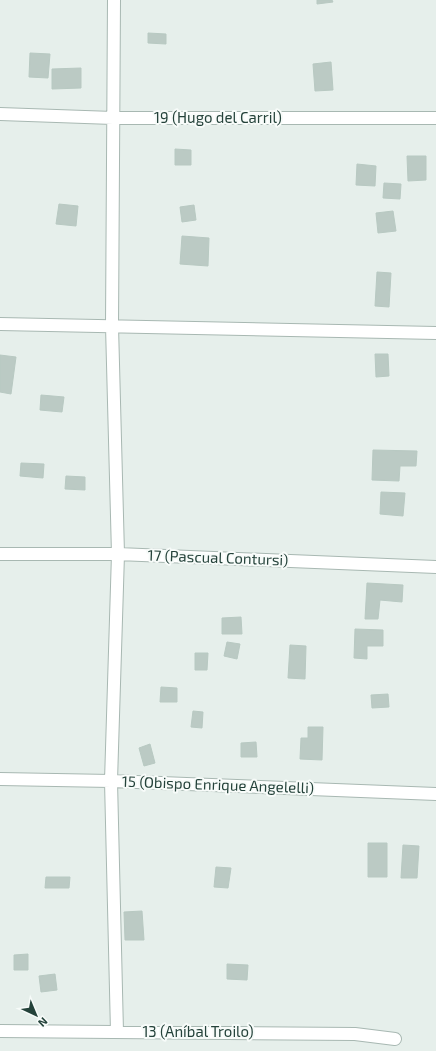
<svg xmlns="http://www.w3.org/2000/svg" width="436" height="1051" viewBox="0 0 436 1051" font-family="'Exo 2',sans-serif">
	<rect width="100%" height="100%" fill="#e6efeb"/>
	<path fill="#bbcac4" stroke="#b8c9c2" d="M 317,0 L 332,0 L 333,2 L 317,4 Z
		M 148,33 L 166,34 L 166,44 L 148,43 Z
		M 30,53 L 50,54 L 48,78 L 29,77 Z
		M 331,62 L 333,90 L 315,91 L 313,64 Z
		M 81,68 L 81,88 L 52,89 L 52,69 Z
		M 175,149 L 191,150 L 191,165 L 175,165 Z
		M 407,156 L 426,156 L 426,180 L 408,181 Z
		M 357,164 L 376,166 L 375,186 L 356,185 Z
		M 384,183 L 401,184 L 400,199 L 383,198 Z
		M 59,204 L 78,206 L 76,226 L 56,224 Z
		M 194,205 L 196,220 L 182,222 L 180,207 Z
		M 393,211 L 396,231 L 378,233 L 376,213 Z
		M 182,236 L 209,238 L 208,266 L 180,264 Z
		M 377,272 L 391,273 L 389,307 L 375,306 Z
		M 375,354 L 388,354 L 389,376 L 376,377 Z
		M 0,355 L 16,357 L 11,394 L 0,392 Z
		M 41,395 L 64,397 L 62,412 L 40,410 Z
		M 373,450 L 417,451 L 416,466 L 400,466 L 399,481 L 372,480 Z
		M 21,463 L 44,464 L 43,478 L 20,476 Z
		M 66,476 L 85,477 L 85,490 L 65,489 Z
		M 381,492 L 405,493 L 403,516 L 380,514 Z
		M 367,583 L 403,585 L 402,602 L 380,600 L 378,619 L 365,619 Z
		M 241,617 L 242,634 L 222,634 L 222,618 Z
		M 355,629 L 383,630 L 383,646 L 367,646 L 367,659 L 354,658 Z
		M 227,642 L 240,644 L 237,659 L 224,656 Z
		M 290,645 L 306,646 L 305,679 L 288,678 Z
		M 195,653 L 208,653 L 207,670 L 195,670 Z
		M 161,687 L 177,688 L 177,702 L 160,702 Z
		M 388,694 L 389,707 L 372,708 L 371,695 Z
		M 193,711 L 203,712 L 202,728 L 191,727 Z
		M 308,727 L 323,727 L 322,760 L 300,759 L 301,738 L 308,738 Z
		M 256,742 L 257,757 L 241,757 L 241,743 Z
		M 150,744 L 155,763 L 144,766 L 139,748 Z
		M 368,843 L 387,843 L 387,877 L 368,877 Z
		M 403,845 L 419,846 L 417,878 L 401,878 Z
		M 216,867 L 231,868 L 228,888 L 214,887 Z
		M 46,877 L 70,877 L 69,888 L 45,888 Z
		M 142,911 L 144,940 L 125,940 L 124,912 Z
		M 28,954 L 28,970 L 14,970 L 14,955 Z
		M 227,964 L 248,965 L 247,980 L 227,979 Z
		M 55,974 L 57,990 L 41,992 L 39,976 Z"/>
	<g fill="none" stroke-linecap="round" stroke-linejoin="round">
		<g stroke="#a8b8b2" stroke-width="14">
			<path id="street" d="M 114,0 L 112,326 L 118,554 L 111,781 L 117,1032
				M 0,114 L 113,118 L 436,118
				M 0,324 L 436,333
				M 0,554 L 118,554 L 436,567
				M 0,779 L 111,781 L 436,794
				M 0,1031 L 355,1034 L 395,1039"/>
		</g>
		<use href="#street" stroke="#fff" stroke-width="12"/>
	</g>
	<g text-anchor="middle" stroke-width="4" stroke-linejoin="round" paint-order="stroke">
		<g font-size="15" fill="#24423a" stroke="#f7fbf9">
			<text x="218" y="123">19 (Hugo del Carril)</text>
			<text transform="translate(218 558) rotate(2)" y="5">17 (Pascual Contursi)</text>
			<text transform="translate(218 785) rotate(2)" y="5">15 (Obispo Enrique Angelelli)</text>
			<text x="198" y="1037">13 (Aníbal Troilo)</text>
		</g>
	</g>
	<g transform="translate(36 1015) rotate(136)" stroke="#f7fbf9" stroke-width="3" paint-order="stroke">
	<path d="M0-3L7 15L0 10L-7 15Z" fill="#24423a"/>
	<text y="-6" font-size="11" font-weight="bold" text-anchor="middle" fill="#24423a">N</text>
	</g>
</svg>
